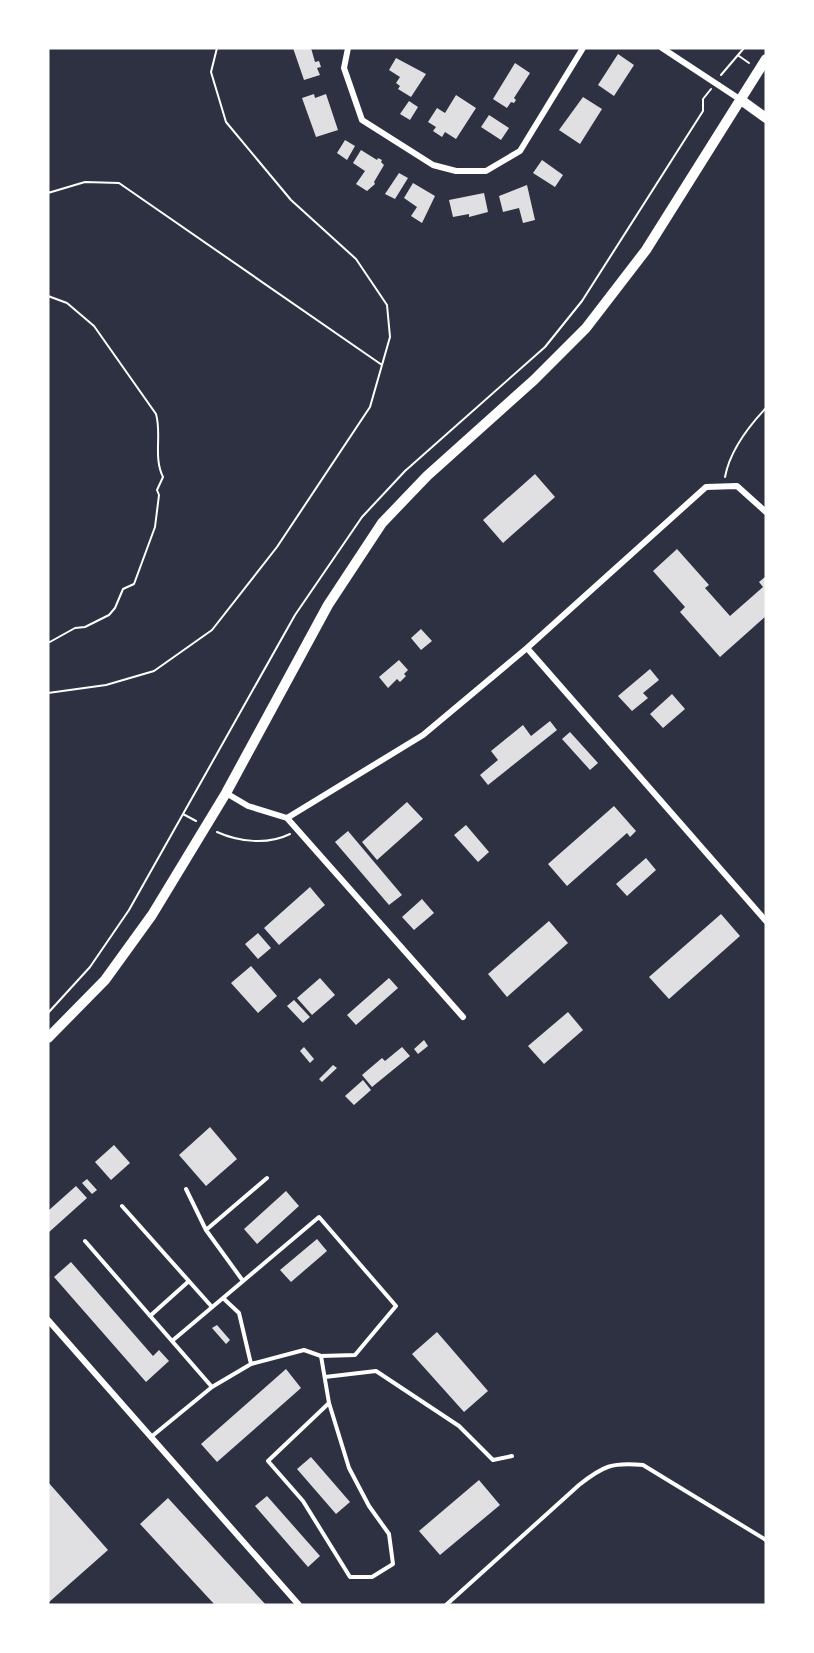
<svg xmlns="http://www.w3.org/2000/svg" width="814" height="1653" viewBox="0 0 814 1653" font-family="'PT Sans',sans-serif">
	<rect width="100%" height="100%" fill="#2d3142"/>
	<path fill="#e0e0e3" d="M 293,48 L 311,48 L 315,62 L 319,61 L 321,67 L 317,68 L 320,75 L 304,80 Z
		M 618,54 L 634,65 L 614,96 L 598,85 Z
		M 396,58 L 426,74 L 411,97 L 398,89 L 400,86 L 396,83 L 400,77 L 389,70 Z
		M 515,63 L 530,73 L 514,98 L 516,100 L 514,103 L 511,102 L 507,108 L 493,99 Z
		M 314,94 L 315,98 L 326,94 L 338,130 L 316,137 L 302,98 Z
		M 456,95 L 476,108 L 456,139 L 445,132 L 442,137 L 433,131 L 436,127 L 428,122 L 437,108 L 445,113 Z
		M 583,97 L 602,109 L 580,144 L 559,130 Z
		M 409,101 L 418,107 L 410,120 L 400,114 Z
		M 489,115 L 509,128 L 501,140 L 481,127 Z
		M 345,140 L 355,146 L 347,160 L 337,153 Z
		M 361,150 L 377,160 L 378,158 L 382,160 L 381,162 L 384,165 L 374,182 L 375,184 L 367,191 L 356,184 L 365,171 L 353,163 Z
		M 542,160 L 563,175 L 555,187 L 533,173 Z
		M 399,173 L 408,178 L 395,199 L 385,194 Z
		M 413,183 L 435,196 L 422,223 L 411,216 L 417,207 L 404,198 Z
		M 527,185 L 535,220 L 523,223 L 519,208 L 503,212 L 499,196 Z
		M 484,193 L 488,212 L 469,217 L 469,214 L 453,217 L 449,200 Z
		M 535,474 L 555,497 L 503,543 L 483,520 Z
		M 677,549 L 709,585 L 705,588 L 730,616 L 763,587 L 759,582 L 766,576 L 766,616 L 720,657 L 680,612 L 685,607 L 653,571 Z
		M 421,629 L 432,641 L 421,650 L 411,638 Z
		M 399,660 L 408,670 L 404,674 L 406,676 L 400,682 L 397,679 L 388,688 L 379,677 Z
		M 650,669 L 659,680 L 643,693 L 648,698 L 632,711 L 618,696 Z
		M 672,694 L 685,709 L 663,728 L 650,714 Z
		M 550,721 L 557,730 L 488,785 L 480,775 L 498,760 L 491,751 L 523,725 L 531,736 Z
		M 570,732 L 598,763 L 590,770 L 562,739 Z
		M 407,802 L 423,819 L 377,860 L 362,842 Z
		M 614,806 L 636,831 L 630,837 L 627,833 L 567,886 L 548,864 Z
		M 466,825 L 489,852 L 478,862 L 454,835 Z
		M 348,831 L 402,895 L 389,905 L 335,842 Z
		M 646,858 L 656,870 L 627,896 L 616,884 Z
		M 310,887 L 325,905 L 279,945 L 264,928 Z
		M 422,899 L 434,913 L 414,930 L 402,917 Z
		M 721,914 L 740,936 L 669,999 L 649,977 Z
		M 549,921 L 568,943 L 507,997 L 488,974 Z
		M 258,933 L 271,948 L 258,959 L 245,944 Z
		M 251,966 L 277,996 L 258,1013 L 231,983 Z
		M 320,978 L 335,995 L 312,1015 L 297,998 Z
		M 389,978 L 398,988 L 356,1025 L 347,1015 Z
		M 294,1000 L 310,1017 L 303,1023 L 287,1006 Z
		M 568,1012 L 583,1030 L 544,1064 L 528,1046 Z
		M 424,1040 L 428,1046 L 418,1054 L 414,1049 Z
		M 304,1047 L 314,1059 L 310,1063 L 300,1051 Z
		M 402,1047 L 410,1056 L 372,1087 L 362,1075 L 382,1058 L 385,1061 Z
		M 333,1065 L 337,1068 L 322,1082 L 319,1079 Z
		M 363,1080 L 371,1090 L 354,1105 L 345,1096 Z
		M 210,1127 L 237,1159 L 206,1186 L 179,1155 Z
		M 114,1145 L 130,1163 L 111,1180 L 95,1162 Z
		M 87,1179 L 97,1190 L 92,1194 L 82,1183 Z
		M 76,1186 L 87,1198 L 48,1233 L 48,1211 Z
		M 286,1191 L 299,1206 L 257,1244 L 244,1229 Z
		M 317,1239 L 327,1251 L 291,1282 L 280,1270 Z
		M 71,1262 L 153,1356 L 159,1350 L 169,1361 L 146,1382 L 54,1277 Z
		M 217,1325 L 230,1340 L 226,1344 L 212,1328 Z
		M 437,1332 L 488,1391 L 464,1412 L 412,1354 Z
		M 286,1369 L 301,1388 L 217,1462 L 201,1444 Z
		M 311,1457 L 350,1502 L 336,1514 L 297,1469 Z
		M 479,1480 L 500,1505 L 440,1555 L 419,1531 Z
		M 48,1482 L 108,1550 L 48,1603 Z
		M 267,1496 L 320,1556 L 308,1567 L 255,1506 Z
		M 168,1498 L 266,1605 L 215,1605 L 140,1524 Z"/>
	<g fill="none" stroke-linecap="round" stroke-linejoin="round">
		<path stroke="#fff" stroke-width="2" d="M 739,56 L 749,63
			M 721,75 L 744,48
			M 48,193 L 85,182 L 119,183 L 382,365
			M 48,296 L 67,303 L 94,326 L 156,414 C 162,434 153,457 163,477 L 157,490 L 159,495 L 155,527 L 134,584 L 123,589 L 115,608 L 109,615 L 85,627 L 75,628 L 48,643
			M 725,477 C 730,450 748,427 766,408
			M 48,693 L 106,685 L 154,671 L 212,630 L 277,547 L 370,407 L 390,337 L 387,305 L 356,259 L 291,200 L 226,122 L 211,72 L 217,48
			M 183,814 L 196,821
			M 217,832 C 239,842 268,845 290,834
			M 48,1013 L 90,967 L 129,910 L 295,615 L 362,517 L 405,471 L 545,347 L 582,301 L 703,111 L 703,99 L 711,89"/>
		<path stroke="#fff" stroke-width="4" d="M 186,1189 L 206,1230 L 243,1281
			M 122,1206 L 212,1307
			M 206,1230 L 267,1178
			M 85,1241 L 212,1387
			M 223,1298 L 319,1217 L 396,1306 L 355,1355 L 321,1356
			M 150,1316 L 189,1281
			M 172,1341 L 223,1298 L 239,1313 L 251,1364
			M 325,1377 L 376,1371 L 459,1426 L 493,1460 L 512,1456
			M 151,1437 L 212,1387 L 251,1364 L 304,1350 L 321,1356 L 329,1403 L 349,1468 L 369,1506 L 389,1534 L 393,1564 L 372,1577 L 350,1577 L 303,1501 L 268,1461 L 329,1403
			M 446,1605 L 579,1485 C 603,1466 612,1462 643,1465 L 766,1540"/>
		<path stroke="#fff" stroke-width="6" d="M 348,48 L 344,68 L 362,120 L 433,165 L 456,171 L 486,171 L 520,151 L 583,48
			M 662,48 L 741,100
			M 527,648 L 766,921
			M 226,793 L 248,806 L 287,818 L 463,1017
			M 287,818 L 423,735 L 527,648 L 706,487 L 737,486 L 766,512
			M 48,1320 L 299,1605"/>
		<path stroke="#fff" stroke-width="10" d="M 741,100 L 766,118
			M 48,1038 L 105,980 L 152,915 L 226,793 L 328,605 L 382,523 L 427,476 L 534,380 L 586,328 L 646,250 L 766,59"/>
	</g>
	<rect width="814" height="1653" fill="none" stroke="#ffffff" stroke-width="99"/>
</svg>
